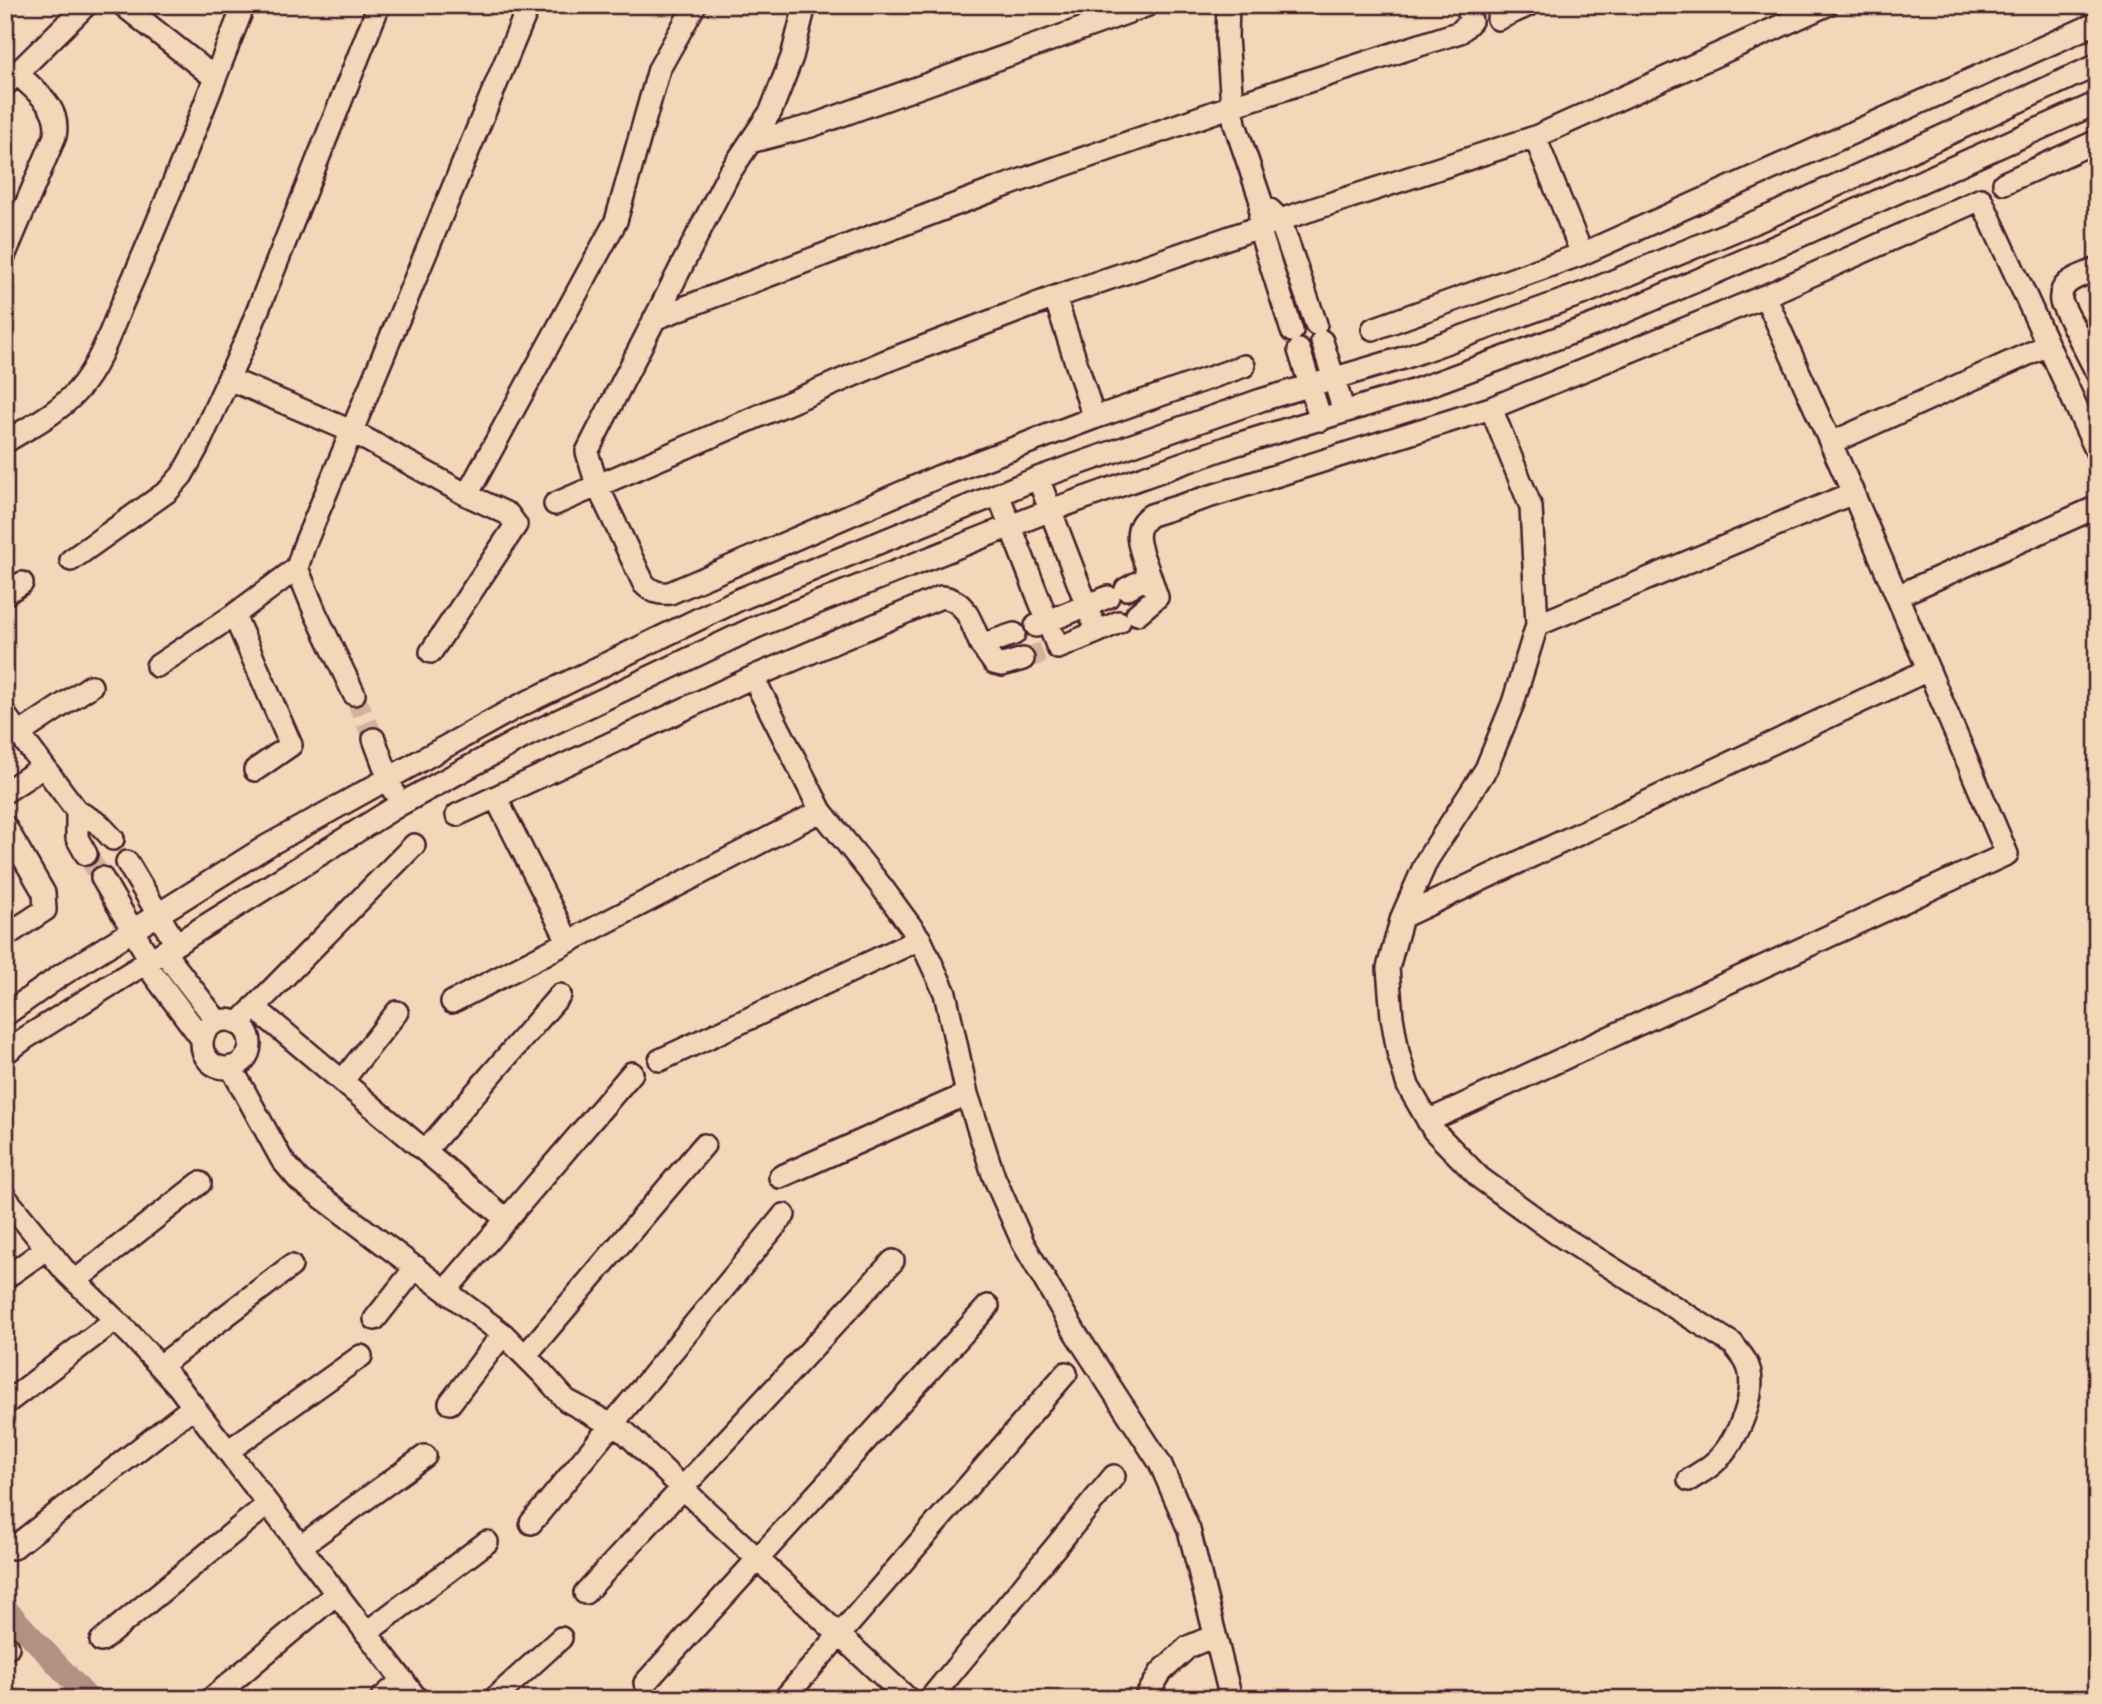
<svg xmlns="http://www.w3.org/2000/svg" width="2102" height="1704" viewBox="0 0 2102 1704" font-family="Pangolin,sans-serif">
	<rect width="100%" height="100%" fill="#f3d7b9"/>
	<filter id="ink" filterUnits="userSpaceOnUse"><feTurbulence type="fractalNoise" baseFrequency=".0143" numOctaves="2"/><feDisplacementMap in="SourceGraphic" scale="14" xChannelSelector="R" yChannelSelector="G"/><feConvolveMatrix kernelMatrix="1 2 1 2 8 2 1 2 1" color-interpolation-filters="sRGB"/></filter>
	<g filter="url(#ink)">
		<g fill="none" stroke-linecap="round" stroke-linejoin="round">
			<path stroke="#b29182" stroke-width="23" d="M 5,1608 L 89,1699"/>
			<path stroke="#d1b29d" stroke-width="21" stroke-dasharray="21 10" stroke-linecap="butt" d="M 1023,659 L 1044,652
				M 354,694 L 374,739
				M 86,854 L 102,878"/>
			<g stroke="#4a1f2b" stroke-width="26">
				<path id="minor" d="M 123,5 L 215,78
					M 805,5 L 792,57 L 771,111 L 728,175 L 587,452 L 597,485 L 644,584 C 652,592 659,594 670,593 L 940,476 L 1094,418 L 1244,366
					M 1228,5 L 1227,37 L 1232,106 L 1235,124 L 1261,201 L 1259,228 L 1292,331
					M 1498,19 L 1529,5
					M 5,85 L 86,5
					M 1535,137 L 1582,254
					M 750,142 L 811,126 L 1148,5
					M 2004,183 L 2097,141
					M 1270,210 L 1280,220 L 1316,324
					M 5,254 L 55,136 C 61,107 36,92 17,73
					M 2097,269 C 2080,277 2058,280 2061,302 L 2097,373
					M 1055,297 L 1094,418
					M 654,319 L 999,188 L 1232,106 L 1460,32 L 1471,21 L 1467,5
					M 1373,329 L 1582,254 L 2097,23
					M 1322,341 L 1344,412
					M 1299,350 L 1321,420
					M 229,379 L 351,431 L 467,495 L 508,514 L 516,525 L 431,652
					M 1491,408 L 1531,507 L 1537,625 L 1853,493
					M 5,442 C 31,426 58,413 78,390 C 101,364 112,326 126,295 C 169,200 205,102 244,5
					M 1831,443 L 2048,345
					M 998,494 L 1058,648 L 1097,632 L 1038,478
					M 467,495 L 616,221 L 659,69 L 695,5
					M 555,504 L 886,361 L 1055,297 L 1280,220 L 1535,137 L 1827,5
					M 71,560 L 168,491 L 182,475 L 198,446 L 246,340 L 379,5
					M 1150,576 C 1143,555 1127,529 1151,515 L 1491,408 L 1765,296 L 1981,199 L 2097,452
					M 1126,589 L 1150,576 L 1157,597 L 1137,614
					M 5,594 L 22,583
					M 1897,596 L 2097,507
					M 234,615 L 291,745 L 255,770
					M 1537,625 L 1513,703 L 1486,769 L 1427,860 L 1402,917 L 1388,968 L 1392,1017 L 1398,1052 L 1408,1086 L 1434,1131 L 1480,1178 L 1556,1233 L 1733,1344 C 1737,1350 1743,1356 1746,1362 C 1761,1388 1737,1443 1716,1461 C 1708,1469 1698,1474 1689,1480
					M 1036,626 L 1108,597
					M 1097,632 L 1119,622
					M 1014,634 L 981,645 L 994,663 L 1002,665 L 1023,659
					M 981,645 C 971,624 967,599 941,597 L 753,677 L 821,811 L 881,886 L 920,939 L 945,993 L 967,1094 L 994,1177 L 1023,1243 L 1076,1334 L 1160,1463 L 1189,1530 L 1231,1699
					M 157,666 L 234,615 L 297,568
					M 354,694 L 315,612 L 297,568 L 304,546 L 529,5
					M 5,715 L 77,811 L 99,824 L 113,839
					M 19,734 L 91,686
					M 374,739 L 393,790
					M 5,792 L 43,767
					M 496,798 L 568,941
					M 77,811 L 77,838 L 86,854
					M 457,815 L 753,677
					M 5,826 L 44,893 L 45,910 L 7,935
					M 127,862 L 176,944
					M 102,878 L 150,960
					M 1402,917 L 1928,670
					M 164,952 L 217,1021
					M 145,963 L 202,1039
					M 452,1002 L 821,811
					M 254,1007 L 506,1219
					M 5,1015 L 60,976 L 267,846 L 515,708 L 738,600 L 1038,478 L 1261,400 L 1403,358 L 1587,292 L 1772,215 L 2097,65
					M202 1044a24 24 0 1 1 48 0a24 24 0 1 1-48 0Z
					M 238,1024 L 414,845
					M 5,1053 L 27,1037 L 399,805 L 526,736 L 756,627 L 1051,510 L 1231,446 L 1413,391 L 1601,322 L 1786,242 L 2097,103
					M 660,1060 L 920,939
					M 231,1067 L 282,1160 L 299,1180 L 503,1334 L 543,1374 L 566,1400 L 626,1433 L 703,1508 L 908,1699
					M 343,1080 L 397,1012
					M 1428,1121 L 2007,854 L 1853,493 L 1765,296
					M 426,1150 L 560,995
					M 780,1177 L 967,1094
					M 5,1197 L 66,1272 L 131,1335 L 178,1386 L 417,1699
					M 5,1278 L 46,1249
					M 75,1281 L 200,1183
					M 446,1290 L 632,1073
					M 375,1319 L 416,1267
					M 525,1356 L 704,1145
					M 160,1366 L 291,1266
					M 450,1403 L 503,1334
					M 5,1404 L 115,1320
					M 228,1451 L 361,1356
					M 531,1523 L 784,1215
					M 301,1546 L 425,1456
					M 13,1548 L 194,1406
					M 585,1593 L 893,1261
					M 366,1633 L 487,1542
					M 101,1641 L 268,1504
					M 5,1649 L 8,1647
					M 645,1683 L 988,1306
					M 211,1699 L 337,1593
					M 381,1699 L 403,1680
					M 494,1699 L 561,1638
					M 784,1699 L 1066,1373
					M 930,1699 L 1114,1476
					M 1145,1699 L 1161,1672 L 1188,1647 L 1214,1636"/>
			</g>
			<use href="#minor" stroke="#f3d7b9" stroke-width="21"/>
		</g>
	</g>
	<rect width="2102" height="1704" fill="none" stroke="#f3d7b9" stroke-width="28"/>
	<rect x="14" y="14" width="2074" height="1676" fill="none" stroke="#4a1f2b" stroke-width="2.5" filter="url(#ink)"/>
</svg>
